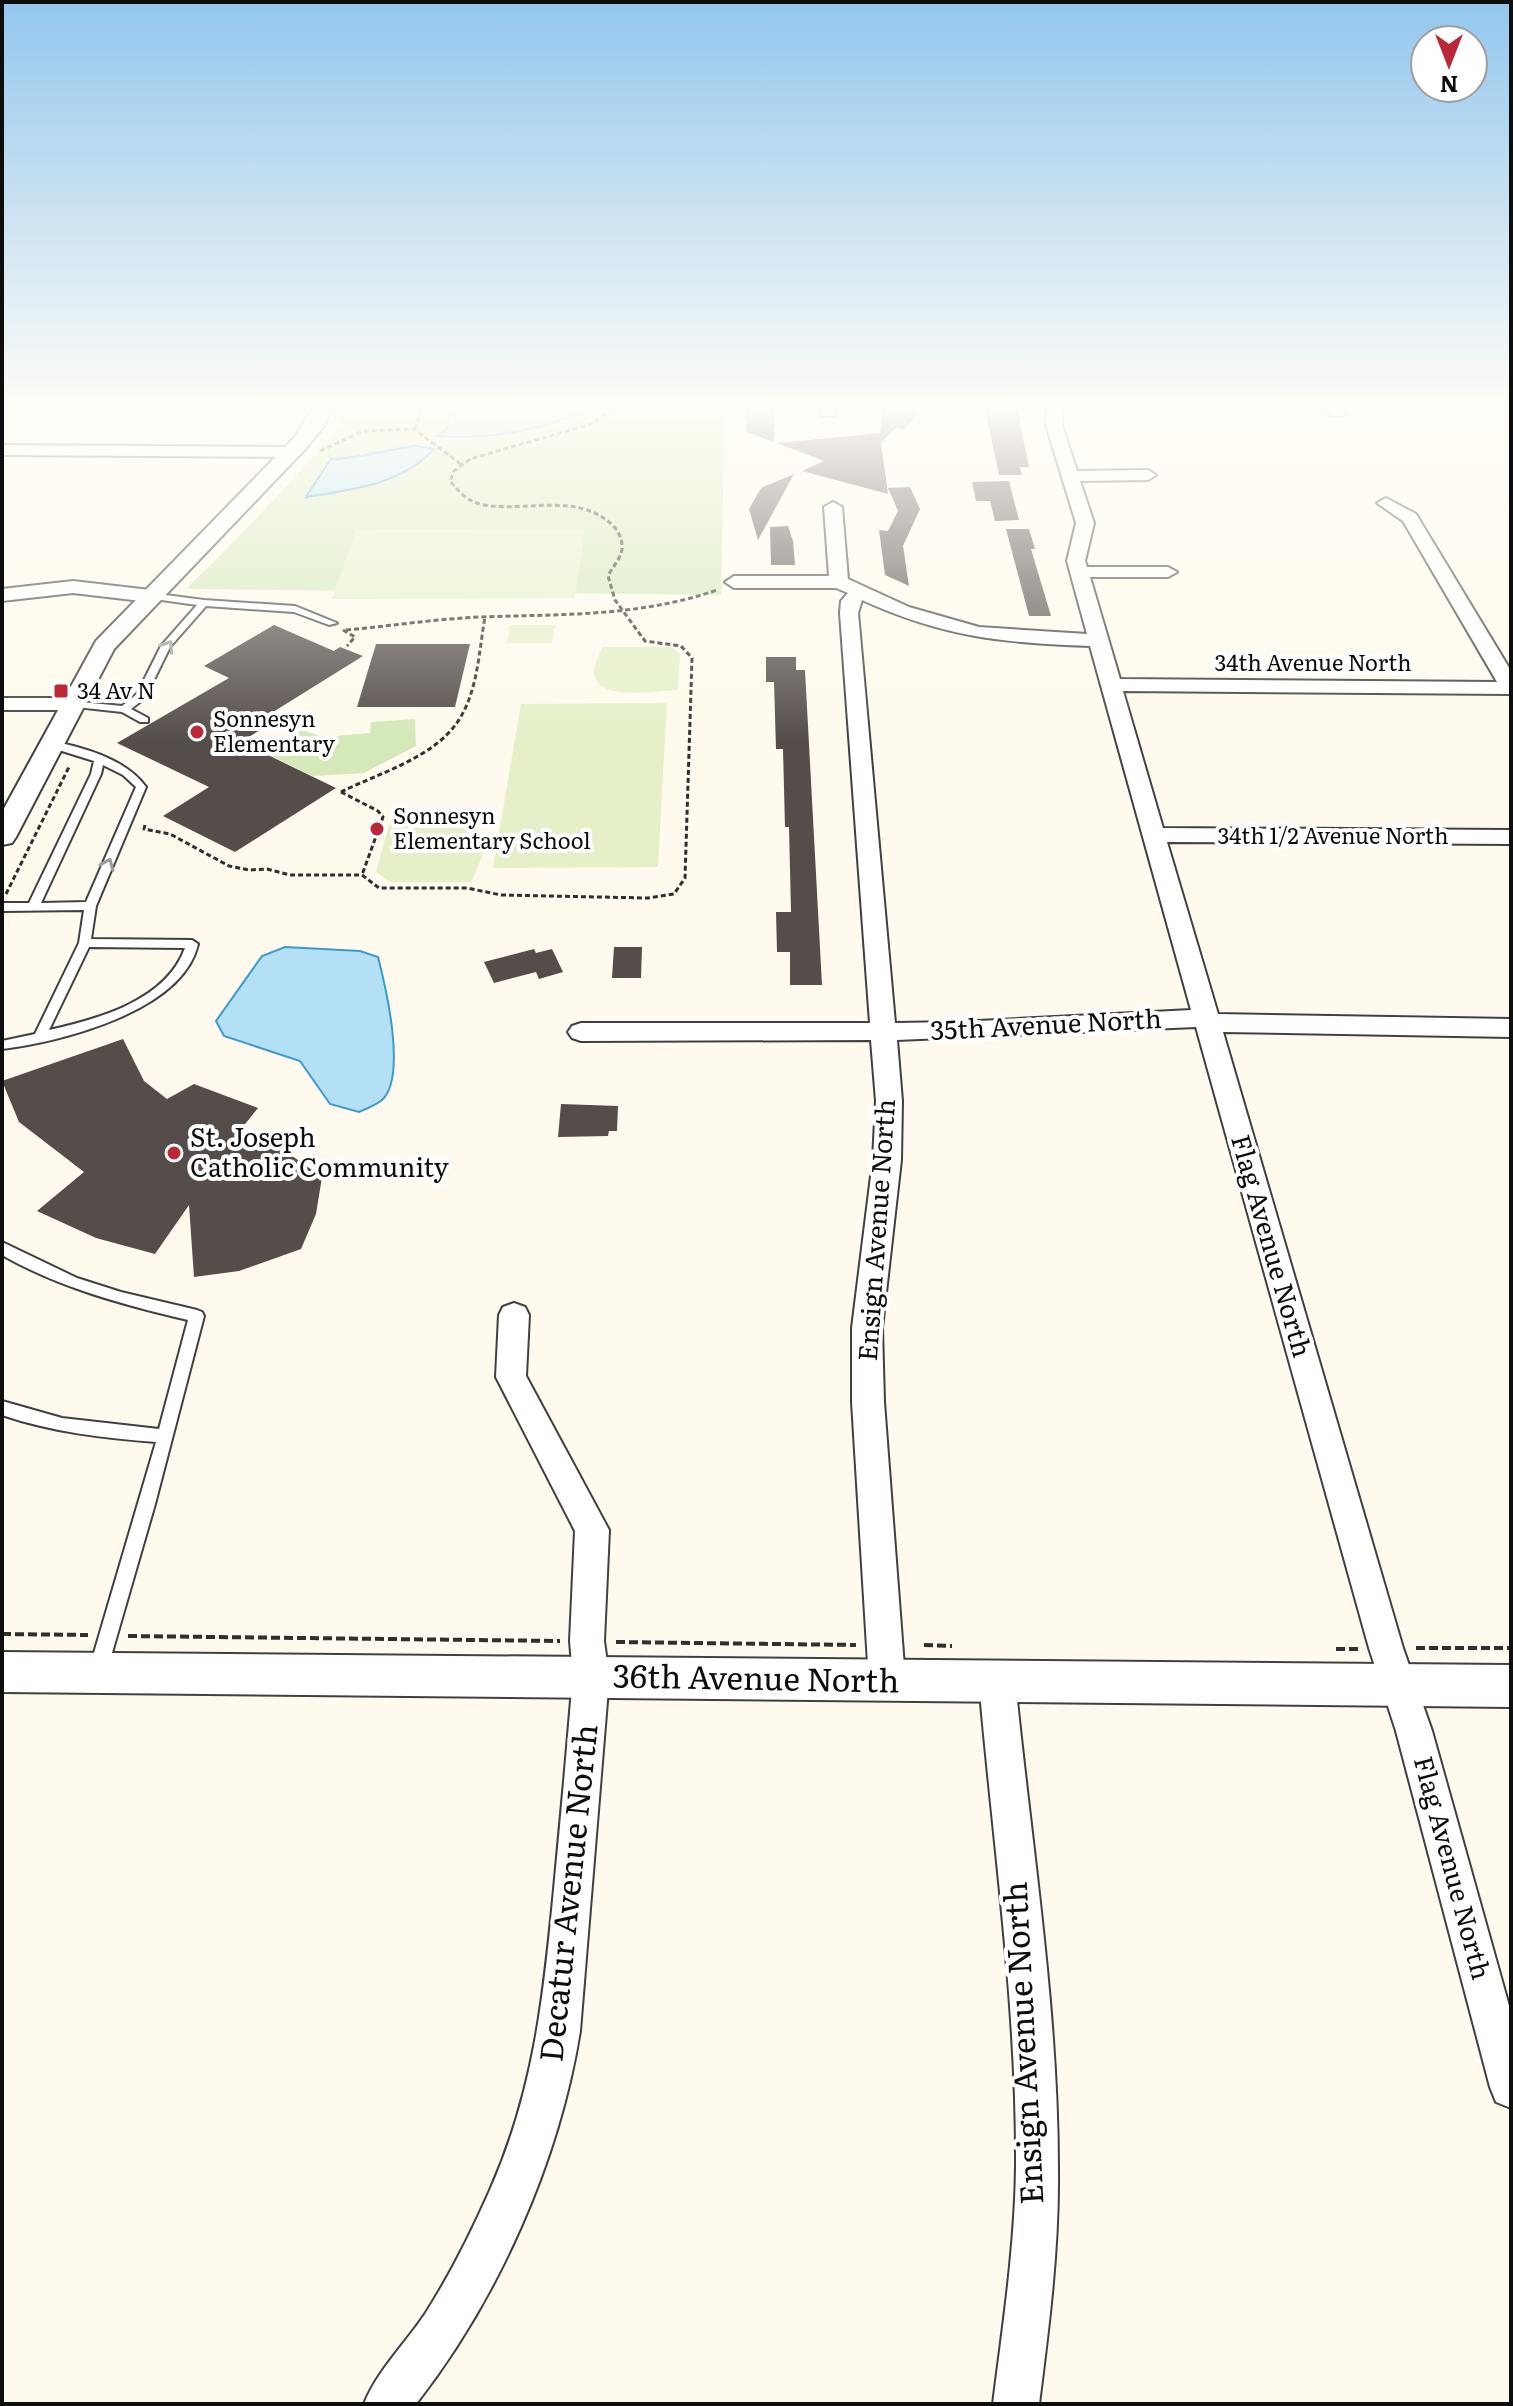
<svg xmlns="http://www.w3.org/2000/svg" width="1513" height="2406" viewBox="0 0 1513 2406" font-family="Literata,serif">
	<rect width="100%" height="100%" fill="#fffaed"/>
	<path fill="#d4e8b8" d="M 350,404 L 725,404 L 721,595 L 186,589 C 223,553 259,516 294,478 C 315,454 337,433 350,404 Z
		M 415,719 L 416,746 L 364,773 L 313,776 L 265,753 L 302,730 L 323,737 L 370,733 L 371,722 Z"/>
	<path fill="#e5f0c9" d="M 585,529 L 575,598 L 332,599 L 356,530 Z
		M 510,625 L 555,625 L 552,643 L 507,643 Z
		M 602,647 L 671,647 L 680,653 L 678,690 C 660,690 593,703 594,671 C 594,663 600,654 602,647 Z
		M 667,703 L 658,867 L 493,868 L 521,704 Z
		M 439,821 L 465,826 L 483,843 L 482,857 L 471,882 L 390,882 L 376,872 L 389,825 Z"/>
	<path fill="#b3e0f5" stroke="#3b9acb" stroke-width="2" d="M 453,404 L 600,404 C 553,428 490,441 437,436 L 447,429 Z
		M 416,446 L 434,449 C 403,484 351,490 306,497 L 331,459 C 359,459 387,449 416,446 Z
		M 285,947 L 360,951 L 378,957 C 386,988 407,1077 382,1100 C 376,1105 366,1109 359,1112 L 330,1104 L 300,1061 L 224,1036 L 216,1021 L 262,956 Z"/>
	<path fill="#554d4a" d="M 753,404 L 775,404 L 774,442 L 746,432 L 747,408 Z
		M 884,404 L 927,404 L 904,429 L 895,428 L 881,443 L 888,494 L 802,471 L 824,461 L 777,443 L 880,433 Z
		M 984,404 L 1016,404 L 1029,467 L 1020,467 L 1022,475 L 999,475 Z
		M 794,474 L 758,540 L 749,509 L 761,488 Z
		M 1009,481 L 1019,520 L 995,521 L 990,501 L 976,501 L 972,482 Z
		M 910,487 L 920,509 L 903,546 L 909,586 L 885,575 L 879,530 L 888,531 L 898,511 L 888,488 Z
		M 788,526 L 793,541 L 795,565 L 771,565 L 770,527 Z
		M 1006,529 L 1029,529 L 1035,549 L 1031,549 L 1051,616 L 1029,616 Z
		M 274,625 L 334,651 L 340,647 L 363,656 L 265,717 L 274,721 L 241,742 L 336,788 L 235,852 L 163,816 L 209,787 L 117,743 L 229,678 L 204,666 Z
		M 376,644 L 470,644 L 455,707 L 357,707 Z
		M 766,657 L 796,657 L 796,670 L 805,670 L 822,985 L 790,985 L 790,952 L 777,952 L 776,912 L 791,912 L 789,827 L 785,827 L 783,749 L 776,749 L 774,682 L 766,682 Z
		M 614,947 L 642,947 L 641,978 L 612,978 Z
		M 534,949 L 536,953 L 552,949 L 563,972 L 539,979 L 536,972 L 494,983 L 484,962 Z
		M 123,1039 L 144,1081 L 167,1099 L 194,1084 L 258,1108 L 237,1134 L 278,1146 L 322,1177 L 316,1214 L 301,1249 L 239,1271 L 194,1277 L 189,1205 L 155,1254 L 96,1238 L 37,1211 L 84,1172 L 19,1122 L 2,1081 Z
		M 561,1104 L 618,1106 L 617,1131 L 609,1131 L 608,1136 L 558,1137 Z"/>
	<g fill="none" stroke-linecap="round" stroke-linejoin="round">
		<g stroke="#404040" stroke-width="4">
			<path id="service" d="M 150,593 L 204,600 L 295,606 L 337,623 L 329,625 L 294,612 L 206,606 L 170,647 L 145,698 L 131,709 L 148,718 L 148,722 L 140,722 L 122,712 L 67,706 L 67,702 L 71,701 L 122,706 L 137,694 L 161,646 L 197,605 L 147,598 L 145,596 Z
				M 50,741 C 83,747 126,759 146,787 L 96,906 L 91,939 L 192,940 L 198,944 C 183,1011 61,1042 2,1049 L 2,1041 L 35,1034 L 79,943 L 84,910 L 2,911 L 2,903 L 29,903 L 91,774 L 94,761 L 46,746 L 45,744 ZM 103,765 L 123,775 L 136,787 L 86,902 L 41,903 L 101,774 ZM 89,947 L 185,948 C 166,1001 98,1019 49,1030 Z
				M 2,1242 L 77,1278 L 121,1292 L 197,1310 L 202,1312 L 204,1316 L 155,1504 L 107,1670 L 104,1676 L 98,1678 L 92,1676 L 89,1670 L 156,1442 C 103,1438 52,1432 2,1415 L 2,1401 L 62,1418 L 159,1429 L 188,1320 C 124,1305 60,1288 2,1255 Z"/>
		</g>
		<g stroke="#404040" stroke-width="4">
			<path id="minor" d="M 821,404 L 837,404 L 834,416 L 822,416 Z
				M 1047,404 L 1063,404 L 1062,425 L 1077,471 L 1148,470 L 1156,475 L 1148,480 L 1080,481 L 1094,523 L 1085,561 L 1087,567 L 1168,567 L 1177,572 L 1168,577 L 1090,577 L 1120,679 L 1497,682 L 1403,521 L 1377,503 L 1386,498 L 1416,514 L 1511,671 L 1511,694 L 1123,691 L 1163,828 L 1511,830 L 1511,844 L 1167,842 L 1218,1014 L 1511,1019 L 1511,1037 L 1223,1032 L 1403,1648 L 1432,1731 L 1511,2013 L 1511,2108 L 1496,2102 L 1490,2087 L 1396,1731 L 1369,1648 L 1196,1027 L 897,1040 L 902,1101 L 901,1160 L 882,1328 L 884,1402 L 905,1680 L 900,1692 L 887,1697 L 874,1692 L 869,1680 L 852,1402 L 852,1328 L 873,1160 L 876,1101 L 871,1040 L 581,1041 L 572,1038 L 568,1032 L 572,1026 L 581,1023 L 870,1023 L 840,613 L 841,601 L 848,593 L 836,588 L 734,588 L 725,582 L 734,576 L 829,576 L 824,507 L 833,502 L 842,507 L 848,579 L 909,607 L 979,627 L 1087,634 L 1067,561 L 1076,523 L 1046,425 ZM 862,600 C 943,637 1003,643 1090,646 L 1191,1010 L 958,1022 L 895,1023 L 858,613 Z
				M 1313,404 L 1333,404 L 1346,413 L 1344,416 L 1332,416 Z
				M 2,445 L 291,447 L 299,452 L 291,457 L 2,455 Z
				M 73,581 L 150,590 L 159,596 L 150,602 L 73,593 L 2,601 L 2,589 Z
				M 2,698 L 71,698 L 81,704 L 71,710 L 2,710 Z
				M 514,1303 L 525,1307 L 529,1315 L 526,1376 L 609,1530 L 604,1641 L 609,1677 L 580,2031 C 559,2162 498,2299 416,2404 L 364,2404 C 377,2371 405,2344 425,2314 C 450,2275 471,2233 490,2190 C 534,2091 544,1995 554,1889 C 561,1818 567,1748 573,1677 L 570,1641 L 575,1531 L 496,1377 L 499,1315 L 503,1307 Z
				M 997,1664 L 1010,1669 L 1015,1681 C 1031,1843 1058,2006 1058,2169 C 1059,2248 1049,2326 1039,2404 L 993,2404 C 1003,2325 1015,2247 1016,2167 C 1017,2005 993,1843 979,1681 L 984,1669 Z"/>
		</g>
		<g stroke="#404040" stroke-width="4">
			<path id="tertiary" d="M 315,404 L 334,404 L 324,426 L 308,446 L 114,649 L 16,837 L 12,843 L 2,845 L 2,812 L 96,641 L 294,438 Z
				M 2,1652 L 1511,1665 L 1511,1707 L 2,1692 Z"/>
		</g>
		<path stroke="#2f2f2f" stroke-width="3" stroke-dasharray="5 3" stroke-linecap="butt" d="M 414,429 L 425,404
			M 320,451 L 363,431 L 414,429 L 462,465
			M 343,630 L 355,637 L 347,646
			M 346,630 C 391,626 435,619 480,617 C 561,614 639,617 717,590
			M 341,792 C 379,773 437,757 460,718 C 478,689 479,650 485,617
			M 341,792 L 378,811 L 383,817 L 362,875
			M 145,825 L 144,829 L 170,834 L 229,866 L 249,870 L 267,869 L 290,875 L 362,875 L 379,888 L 467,888 L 501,895 L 648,898 L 674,894 L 685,878 L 692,658 L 681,646 L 645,641 L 615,600 L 608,576 C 612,567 621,559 622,549 C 623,539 617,528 609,522 C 573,493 527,512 484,505 C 468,502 460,493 450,481 L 454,471 L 470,459 L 591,424 L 619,404
			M 6,894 L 70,765"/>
		<path stroke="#2f2f2f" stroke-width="4" stroke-dasharray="9 4" stroke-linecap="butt" d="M 2,1634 L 88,1635
			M 128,1636 L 560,1641
			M 616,1642 L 856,1645
			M 924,1645 L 952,1646
			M 1416,1648 L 1511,1648
			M 1336,1649 L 1359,1649"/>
		<use href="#service" fill="#fff" fill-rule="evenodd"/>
		<use href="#minor" fill="#fff" fill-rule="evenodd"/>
		<use href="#tertiary" fill="#fff" fill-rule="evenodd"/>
	</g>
	<defs><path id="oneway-chevron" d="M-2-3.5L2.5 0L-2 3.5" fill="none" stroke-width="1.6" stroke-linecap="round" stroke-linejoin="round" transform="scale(2)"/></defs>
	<g stroke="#9e9e9e">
		<use href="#oneway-chevron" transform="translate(168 646) rotate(-56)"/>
		<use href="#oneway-chevron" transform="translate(108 864) rotate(-67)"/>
	</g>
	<linearGradient id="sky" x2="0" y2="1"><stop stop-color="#93c6ed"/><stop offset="0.55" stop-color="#fffdf7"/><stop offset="1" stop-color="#fffdf7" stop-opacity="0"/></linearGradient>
	<rect width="1513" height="741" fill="url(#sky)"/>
	<g fill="#bb2737" stroke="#fff" stroke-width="3">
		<rect x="53" y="683" width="16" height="16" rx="4"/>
		<circle cx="197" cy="732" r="8"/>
		<circle cx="377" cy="829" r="8"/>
		<circle cx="174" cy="1153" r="8"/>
	</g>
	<g text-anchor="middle" stroke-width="8" stroke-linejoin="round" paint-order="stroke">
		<g font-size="22" fill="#0d0d0d" stroke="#fff">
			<text x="1313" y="671">34th Avenue North</text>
			<text x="1333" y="844">34th 1/2 Avenue North</text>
		</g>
		<g font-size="22" fill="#0d0d0d" stroke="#fff" text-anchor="start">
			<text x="77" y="699">34 Av N</text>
			<text x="213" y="727">Sonnesyn<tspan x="213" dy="25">Elementary</tspan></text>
			<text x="393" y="824">Sonnesyn<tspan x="393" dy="25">Elementary School</tspan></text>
		</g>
		<g font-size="26" fill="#0d0d0d" stroke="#fff">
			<text transform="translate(1046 1025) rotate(-3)" y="9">35th Avenue North</text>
			<text transform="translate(877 1230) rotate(-86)" y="9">Ensign Avenue North</text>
			<text transform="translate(1271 1246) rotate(74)" y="9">Flag Avenue North</text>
			<text transform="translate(1452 1868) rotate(75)" y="9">Flag Avenue North</text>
		</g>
		<g font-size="26" fill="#0d0d0d" stroke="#fff" text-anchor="start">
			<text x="190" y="1147">St. Joseph<tspan x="190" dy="30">Catholic Community</tspan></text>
		</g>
		<g font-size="32" fill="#0d0d0d" stroke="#fff">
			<text transform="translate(756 1679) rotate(1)" y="11">36th Avenue North</text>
			<text transform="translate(569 1893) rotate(-84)" y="11">Decatur Avenue North</text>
			<text transform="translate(1024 2043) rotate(-93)" y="11">Ensign Avenue North</text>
		</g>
	</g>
	<rect width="1513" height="2406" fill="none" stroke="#0d0d0d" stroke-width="8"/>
	<g transform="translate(1449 64) rotate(180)"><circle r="38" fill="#ffffff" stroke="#9e9e9e" stroke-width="2"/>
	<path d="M0-6L14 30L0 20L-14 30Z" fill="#bb2737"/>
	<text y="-12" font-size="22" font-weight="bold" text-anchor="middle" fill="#0d0d0d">N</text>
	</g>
</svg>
